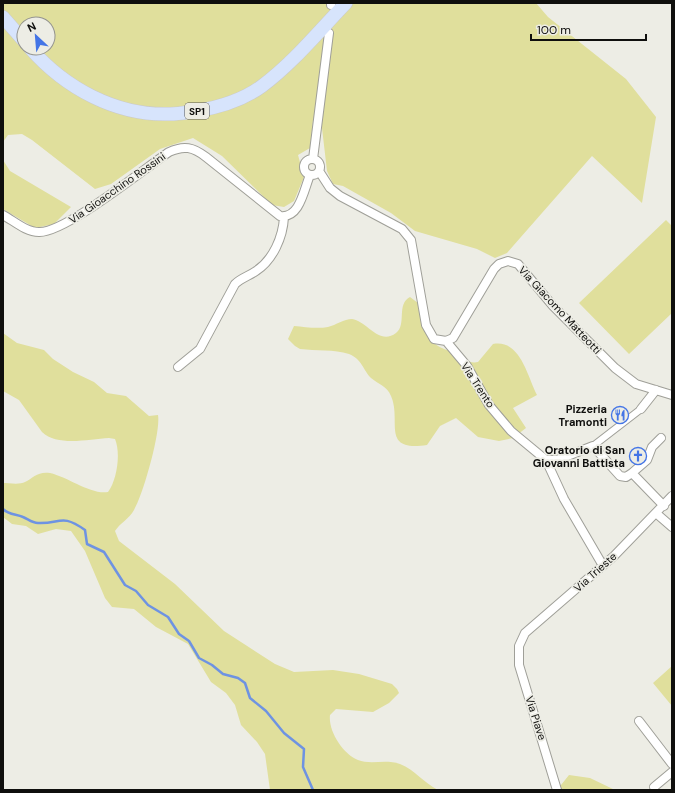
<svg xmlns="http://www.w3.org/2000/svg" width="675" height="793" viewBox="0 0 675 793" font-family="'DM Sans',sans-serif">
	<rect width="100%" height="100%" fill="#edede5"/>
	<path fill="#e0df9c" fill-rule="evenodd" d="M 3,3 L 536,3 L 548,17 L 626,79 L 656,117 L 642,203 L 592,156 L 507,253 L 495,258 L 477,249 L 415,231 L 391,213 L 343,186 L 333,184 L 327,171 L 322,128 L 313,120 L 310,148 L 298,155 L 304,177 L 294,201 L 284,207 L 272,205 L 222,156 L 193,138 L 160,149 L 111,184 L 95,189 L 32,140 L 22,134 L 8,135 L 3,142 ZM 24,24 L 48,24 L 48,48 L 24,48 Z
		M 3,160 L 10,171 L 71,207 L 54,224 L 35,228 L 3,209 Z
		M 666,220 L 672,226 L 672,313 L 629,354 L 579,303 Z
		M 410,297 L 418,303 C 422,321 422,335 438,346 C 444,350 450,350 455,353 C 462,358 469,364 478,362 L 493,344 C 520,339 527,375 537,395 L 513,408 L 526,428 L 513,438 L 499,441 L 478,437 L 456,418 L 440,426 L 427,445 C 380,452 402,421 391,396 C 387,386 378,384 371,378 C 363,370 362,359 349,354 C 334,349 316,351 300,349 L 295,346 L 288,339 L 294,326 C 305,327 317,329 328,327 C 336,325 344,319 352,319 C 367,321 379,346 396,333 C 407,325 396,304 410,297 Z
		M 3,333 L 17,343 L 44,350 L 53,359 L 73,372 L 94,382 L 107,393 L 126,396 L 149,416 L 158,415 C 161,432 143,495 134,510 C 129,519 120,523 115,531 L 119,541 L 175,584 L 224,631 L 275,664 L 294,672 L 333,670 L 359,674 L 392,684 L 397,689 L 399,693 L 389,703 L 373,712 L 336,709 L 330,715 C 328,731 343,754 358,760 C 370,765 386,759 400,764 C 415,770 424,783 438,790 L 270,790 L 265,754 L 257,742 L 241,725 L 235,705 L 226,693 L 211,682 L 188,644 L 156,627 L 134,609 L 112,607 L 105,598 L 85,551 L 71,531 L 56,529 L 38,534 L 26,526 L 12,524 L 3,517 L 3,483 C 8,483 20,485 25,482 C 33,478 38,471 50,473 C 68,477 91,495 108,492 C 117,480 121,453 115,439 L 109,438 C 89,439 58,447 42,432 L 19,400 L 3,391 Z
		M 672,666 L 672,706 L 653,683 Z
		M 569,775 L 590,778 L 615,790 L 557,790 Z"/>
	<g fill="none" stroke-linecap="round" stroke-linejoin="round">
		<path stroke="#6e93e2" stroke-width="2.5" d="M 3,509 C 9,515 16,514 23,517 C 28,519 32,523 38,523 C 61,524 61,513 85,530 L 87,544 L 104,552 L 125,585 L 136,591 L 148,605 L 168,617 L 179,634 L 189,641 L 199,658 L 212,665 L 223,674 L 238,678 L 245,683 L 250,698 L 266,711 L 284,733 L 304,749 L 303,767 L 313,790"/>
		<g stroke="#9f9f98" stroke-width="8">
			<path id="pedestrian" d="M 593,446 L 641,409"/>
		</g>
		<g stroke="#9f9f98" stroke-width="10">
			<path id="minor" d="M 331,5 L 331,3
				M304 167a8 8 0 1 1 16 0a8 8 0 1 1-16 0Z
				M 313,159 L 329,33
				M 319,171 L 330,188 L 340,196 L 402,229 L 411,240 L 426,325 L 434,339 L 446,341 L 453,338 L 494,269 L 499,264 L 508,261 L 518,264 L 553,306 L 615,368 L 636,384 L 672,395
				M 3,215 C 14,221 26,232 39,232 C 65,233 144,169 169,152 C 184,145 193,147 206,157 L 280,216 C 300,219 304,189 310,175
				M 446,341 L 467,366 L 489,405 L 511,431 L 546,460 L 557,460 L 593,446 L 620,476 L 626,477 L 632,473 L 664,506
				M 178,367 L 200,349 L 235,284 C 241,278 249,276 256,271 C 273,260 283,237 284,217
				M 641,409 L 656,390
				M 546,460 L 564,499 L 602,564
				M 632,473 L 647,460 L 652,447 L 661,438
				M 657,514 L 672,527
				M 639,721 L 672,764
				M 654,787 L 672,772
				M 557,790 L 519,665 L 519,646 L 525,633 L 614,556 L 672,496"/>
		</g>
		<g stroke="#cacaca" stroke-width="14">
			<path id="primary" d="M 3,17 L 24,41
				M 30,48 C 65,88 116,116 170,114 C 179,114 189,112 197,111 C 220,107 243,100 262,86 C 293,63 319,31 346,3"/>
		</g>
		<use href="#pedestrian" stroke="#fff" stroke-width="6"/>
		<use href="#minor" stroke="#fff" stroke-width="8"/>
		<use href="#primary" stroke="#d7e4fc" stroke-width="13"/>
	</g>
	<defs>
		<g id="restaurant-ring" transform="scale(0.9)"><circle r="9.5" fill="#edede5" stroke="#4475e6" stroke-width="1.5"/><path d="M-5-6h1v4h1v-4h1v4h1v-4h1v5L-1.5 .5V6h-2V.5L-5-1ZM5-6V6H3V1.5H1.5Q1.5-4 5-6Z" fill="#4475e6"/></g>
		<g id="church-ring" transform="scale(0.9)"><circle r="9.5" fill="#edede5" stroke="#4475e6" stroke-width="1.5"/><path d="M-1.2-6h2.4v3.5h3.3v2.4h-3.3V6h-2.4V-.1h-3.3v-2.4h3.3Z" fill="#4475e6"/></g>
	</defs>
	<g fill-rule="evenodd">
		<use href="#restaurant-ring" x="620" y="415"/>
		<use href="#church-ring" x="638" y="456"/>
	</g>
	<g text-anchor="middle" stroke-width="3.5" stroke-linejoin="round" paint-order="stroke">
		<rect fill="#edede5" stroke="#52524e" stroke-width="1" x="185" y="103" width="24" height="16" rx="3"/>
		<g font-size="10" font-weight="bold" fill="#0f0f0d">
			<text x="197" y="115">SP1</text>
		</g>
		<g font-size="11" fill="#0f0f0d" stroke="#edede5">
			<text transform="translate(117 188) rotate(-35)" y="4">Via Gioacchino Rossini</text>
			<text transform="translate(560 310) rotate(47)" y="4">Via Giacomo Matteotti</text>
			<text transform="translate(478 385) rotate(57)" y="4">Via Trento</text>
			<text transform="translate(595 572) rotate(-42)" y="4">Via Trieste</text>
			<text transform="translate(536 718) rotate(72)" y="4">Via Piave</text>
		</g>
		<g font-size="11" font-weight="bold" fill="#0f0f0d" stroke="#edede5" text-anchor="end">
			<text x="607" y="413">Pizzeria<tspan x="607" dy="13">Tramonti</tspan></text>
			<text x="625" y="454">Oratorio di San<tspan x="625" dy="13">Giovanni Battista</tspan></text>
		</g>
	</g>
	<rect width="675" height="793" fill="none" stroke="#0f0f0d" stroke-width="8"/>
	<g transform="translate(36 36) rotate(334)"><circle r="19" fill="#edede5" stroke="#94948f"/>
	<path d="M0-3L7 15L0 10L-7 15Z" fill="#4475e6"/>
	<text y="-6" font-size="11" font-weight="bold" text-anchor="middle" fill="#0f0f0d">N</text>
	</g>
	<path d="M531 34v6h115v-6" fill="none" stroke="#0f0f0d" stroke-width="2"/>
	<text x="537" y="34" font-size="12" fill="#0f0f0d" stroke="#edede5" stroke-width="3" paint-order="stroke">100 m</text>
</svg>
